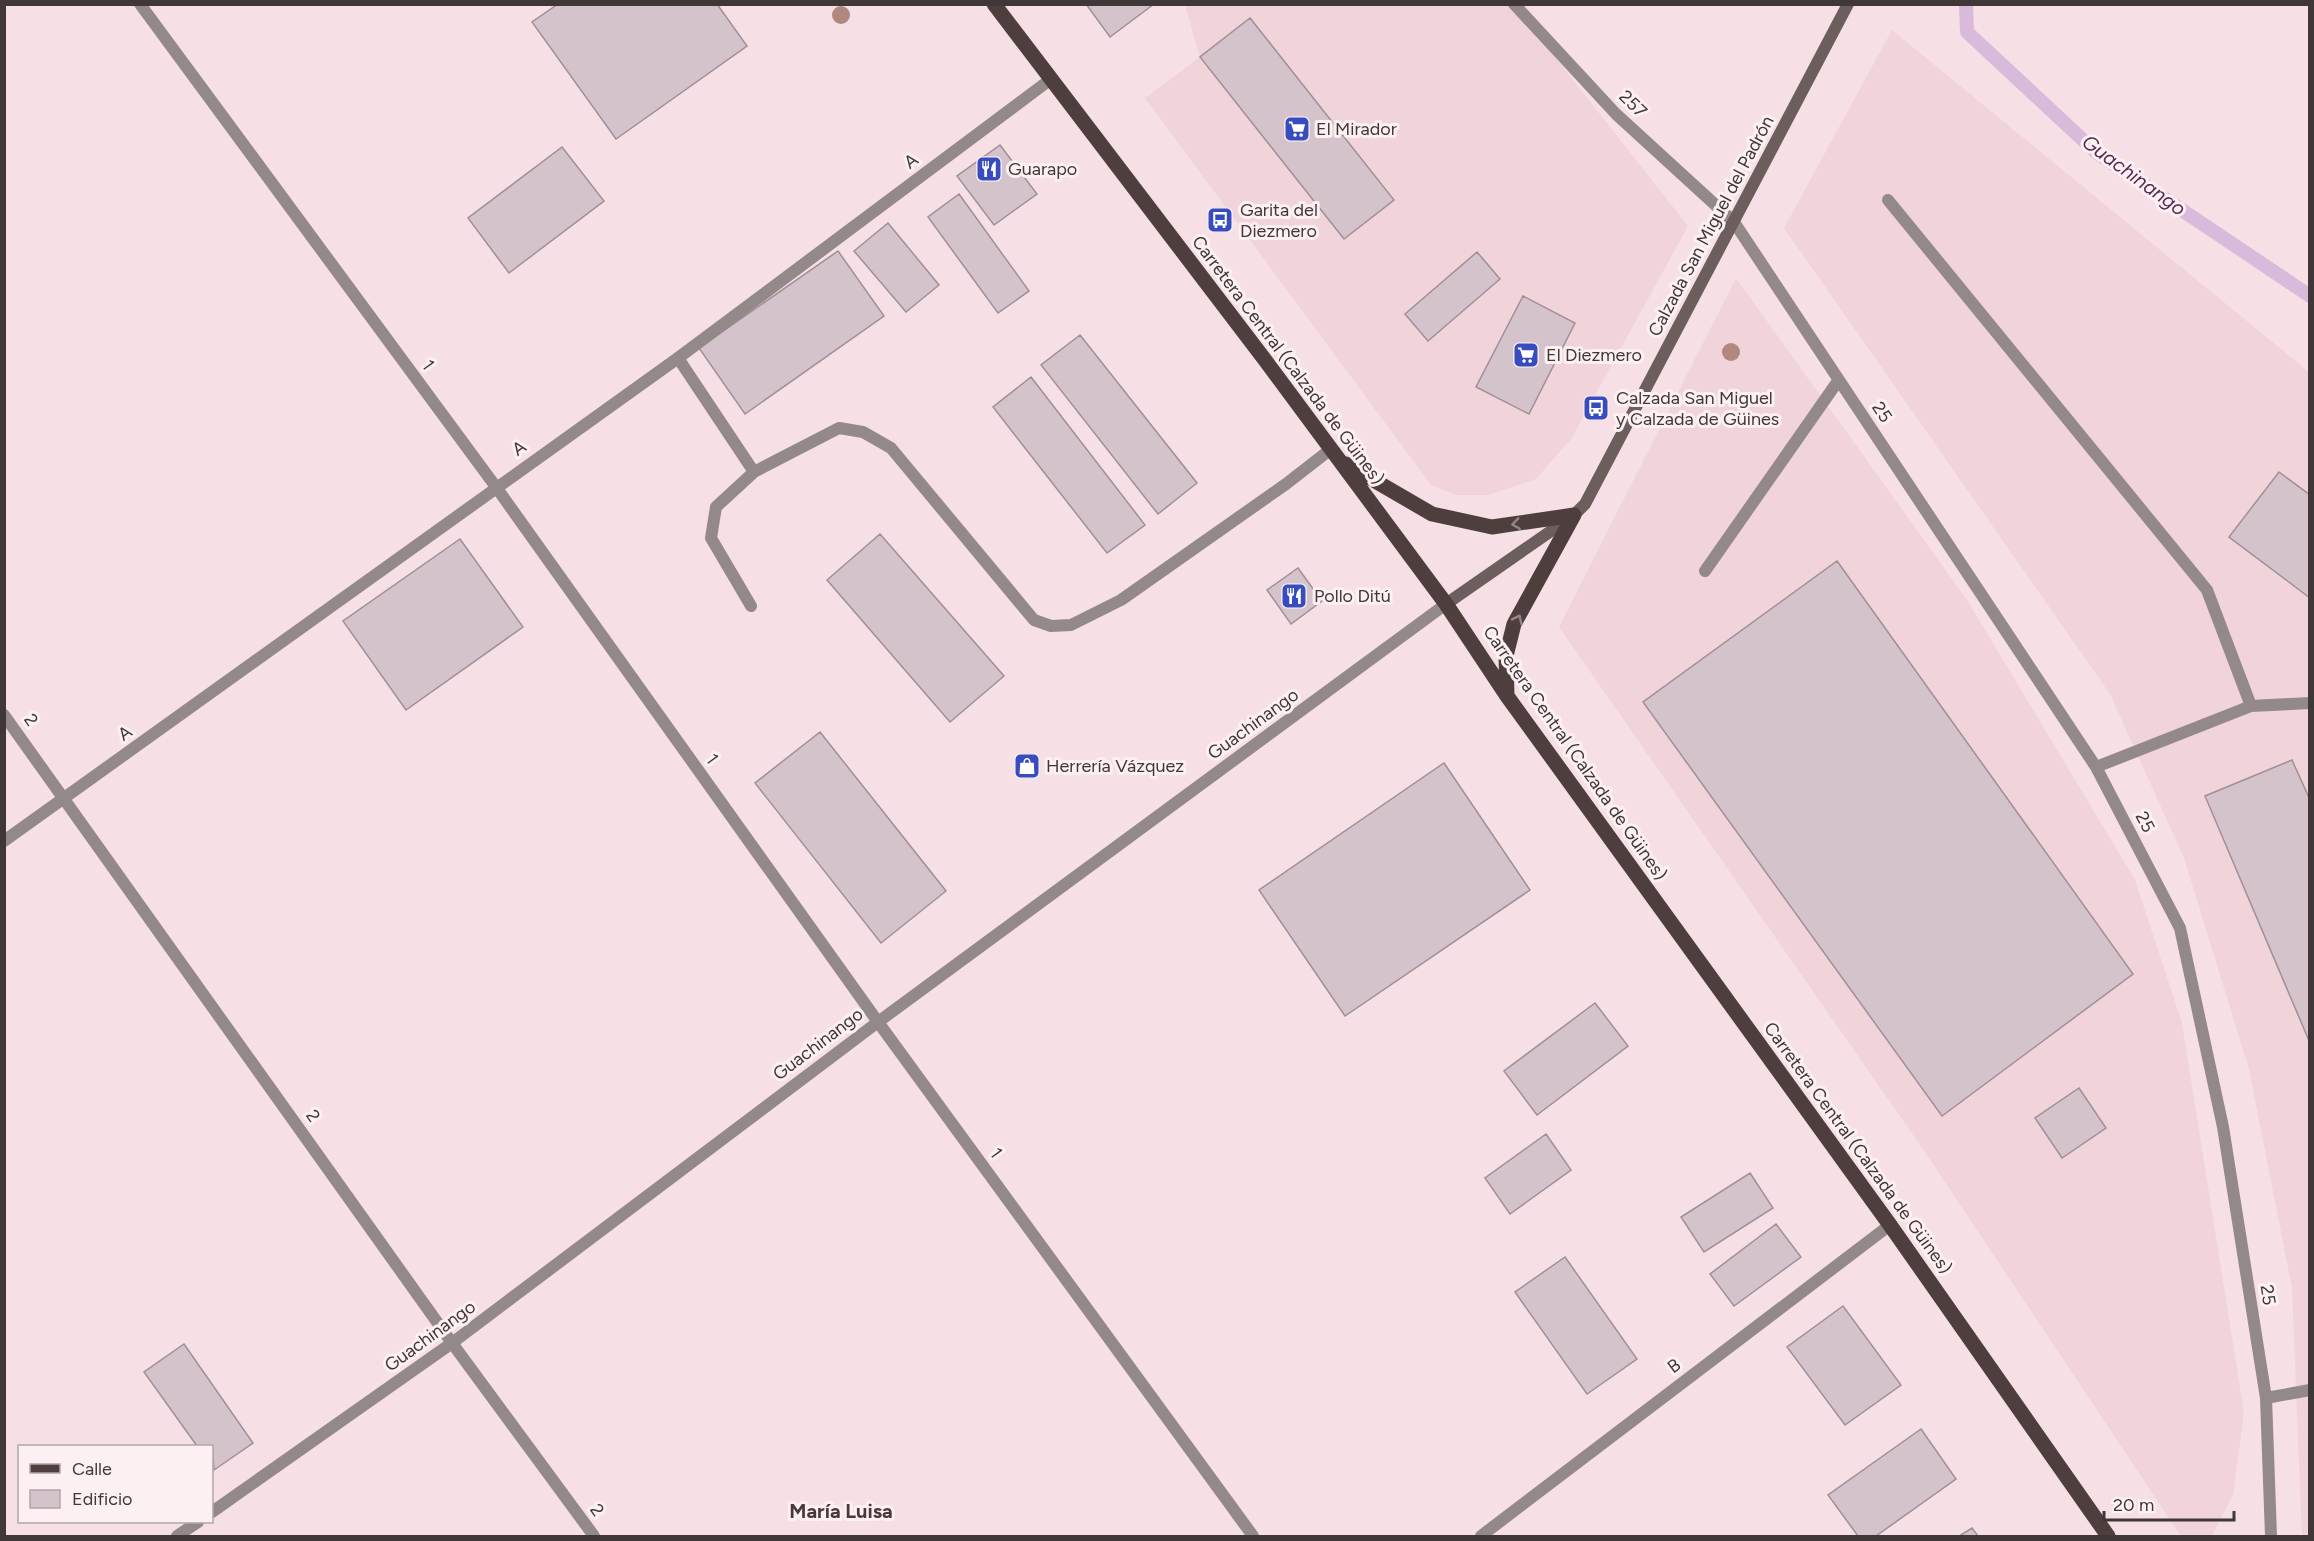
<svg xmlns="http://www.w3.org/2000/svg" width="2314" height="1541" viewBox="0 0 2314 1541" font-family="Figtree,sans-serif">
	<rect width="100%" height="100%" fill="#f6e0e5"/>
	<path fill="#f1d3da" d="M 1185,5 L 1514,5 L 1688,226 L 1571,439 L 1536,479 L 1488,495 L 1457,495 L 1431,485 L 1145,98 L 1200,57 Z
		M 1892,30 L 2309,372 L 2309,1536 L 2302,1536 L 2292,1288 L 2249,1069 L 2184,858 L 2110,694 L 1784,228 Z
		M 1736,278 L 1967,600 L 2135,880 L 2182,1023 L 2244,1413 L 2233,1495 L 2212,1536 L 2181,1536 L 1927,1155 L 1559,627 Z"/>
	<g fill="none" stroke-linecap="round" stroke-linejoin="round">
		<path stroke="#dabada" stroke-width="14" d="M 1966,4 L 1967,32 L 2097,153 L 2310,296"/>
	</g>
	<path fill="#d5c3cc" stroke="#a08e98" stroke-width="1.5" d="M 558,4 L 717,4 L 747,46 L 616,139 L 532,22 Z
		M 1086,4 L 1154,4 L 1110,37 Z
		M 1250,18 L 1394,200 L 1344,239 L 1200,57 Z
		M 1000,145 L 1037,194 L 994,225 L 957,176 Z
		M 562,147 L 604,201 L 509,273 L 468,218 Z
		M 959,194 L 1029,291 L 998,313 L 928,217 Z
		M 888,223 L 939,285 L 906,312 L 854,251 Z
		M 838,251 L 884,316 L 745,414 L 699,348 Z
		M 1477,252 L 1500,279 L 1428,341 L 1405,314 Z
		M 1523,296 L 1575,323 L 1529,414 L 1476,387 Z
		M 1080,335 L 1197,483 L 1158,514 L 1041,365 Z
		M 1031,377 L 1145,525 L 1107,553 L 993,407 Z
		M 2279,472 L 2310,495 L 2310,598 L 2229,537 Z
		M 880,534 L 1004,676 L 950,722 L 827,580 Z
		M 460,539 L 523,627 L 406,710 L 343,621 Z
		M 1837,561 L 2133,974 L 1942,1116 L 1643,702 Z
		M 1298,568 L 1322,601 L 1291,624 L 1267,590 Z
		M 820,732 L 946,891 L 881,943 L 755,783 Z
		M 2292,760 L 2310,800 L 2310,1043 L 2205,796 Z
		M 1444,763 L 1530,890 L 1345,1016 L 1259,890 Z
		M 1595,1003 L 1628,1046 L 1537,1115 L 1504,1071 Z
		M 2079,1088 L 2106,1128 L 2062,1158 L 2035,1118 Z
		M 1546,1134 L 1571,1170 L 1510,1214 L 1485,1178 Z
		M 1750,1173 L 1773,1208 L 1704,1252 L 1681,1217 Z
		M 1776,1224 L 1801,1257 L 1734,1306 L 1710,1274 Z
		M 1565,1257 L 1637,1359 L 1587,1394 L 1515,1292 Z
		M 1843,1306 L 1901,1385 L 1845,1425 L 1787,1347 Z
		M 184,1344 L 253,1443 L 214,1470 L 212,1446 L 197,1446 L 144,1372 Z
		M 1921,1429 L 1956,1479 L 1876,1536 L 1858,1536 L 1828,1495 Z
		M 1972,1528 L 1978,1536 L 1959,1536 Z"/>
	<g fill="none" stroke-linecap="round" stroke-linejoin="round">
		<path stroke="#938989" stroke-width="12" d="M 1888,200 L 2207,590 L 2251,706
			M 1734,222 L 2096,767 L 2180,928 L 2223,1127 L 2266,1398 L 2271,1536
			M 678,358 L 754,472
			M 1705,571 L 1838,381
			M 751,606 L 711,538 L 716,507 L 754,472 L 839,428 L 863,432 L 891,448 L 1034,620 L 1051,626 L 1071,625 L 1121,600 L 1286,484 L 1331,449
			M 2096,767 L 2251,706 L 2310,703
			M 2266,1398 L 2310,1390"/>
		<path stroke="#938989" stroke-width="12" d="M 140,4 L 496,487 L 878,1022 L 1253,1536
			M 1514,4 L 1616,114 L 1734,222
			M 4,715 L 452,1343 L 594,1536
			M 4,841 L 678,358 L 1051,79
			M 212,1512 L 452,1343 L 878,1022 L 1446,604
			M 177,1536 L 198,1522
			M 1481,1536 L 1890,1225"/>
		<path stroke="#6b5e5d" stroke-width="12" d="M 1446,604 L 1574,515 L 1585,504 L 1848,4"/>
		<path stroke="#4e3f3e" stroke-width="15" d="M 994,4 L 1265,360 L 1446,604 L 1507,696 L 1890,1225 L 2108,1536
			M 1346,464 L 1432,514 L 1492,527 L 1574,515
			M 1507,696 L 1506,656 L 1514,624 L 1574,515"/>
	</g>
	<g fill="#b1887e">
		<circle cx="841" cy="15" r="9"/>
		<circle cx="1731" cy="352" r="9"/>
	</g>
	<defs><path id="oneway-chevron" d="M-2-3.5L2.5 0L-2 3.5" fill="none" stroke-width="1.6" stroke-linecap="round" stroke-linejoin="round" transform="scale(1.5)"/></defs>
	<g stroke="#948686">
		<use href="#oneway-chevron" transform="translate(1516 524) rotate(172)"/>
		<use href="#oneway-chevron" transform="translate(1518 619) rotate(-64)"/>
	</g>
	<defs>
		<g id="supermarket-square" transform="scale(1.35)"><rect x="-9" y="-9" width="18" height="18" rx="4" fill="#374cbe" stroke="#fdf0f2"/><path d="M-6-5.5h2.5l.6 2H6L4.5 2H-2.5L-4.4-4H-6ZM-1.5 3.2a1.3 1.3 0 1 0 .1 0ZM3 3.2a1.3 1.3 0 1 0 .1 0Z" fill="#fff"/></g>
		<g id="restaurant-square" transform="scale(1.35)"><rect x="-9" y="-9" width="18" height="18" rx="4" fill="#374cbe" stroke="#fdf0f2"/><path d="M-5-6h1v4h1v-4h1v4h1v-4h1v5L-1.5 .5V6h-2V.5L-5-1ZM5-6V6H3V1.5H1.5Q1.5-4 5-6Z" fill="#fff"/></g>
		<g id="bus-square" transform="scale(1.35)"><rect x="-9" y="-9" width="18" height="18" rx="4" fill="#374cbe" stroke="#fdf0f2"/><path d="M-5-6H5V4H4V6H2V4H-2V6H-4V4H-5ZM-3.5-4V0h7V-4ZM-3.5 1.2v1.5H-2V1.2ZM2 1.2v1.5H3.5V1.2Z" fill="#fff"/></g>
		<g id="shop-square" transform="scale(1.35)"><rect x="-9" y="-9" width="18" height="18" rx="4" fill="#374cbe" stroke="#fdf0f2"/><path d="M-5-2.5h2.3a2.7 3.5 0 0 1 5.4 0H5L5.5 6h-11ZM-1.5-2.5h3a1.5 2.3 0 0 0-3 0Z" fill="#fff"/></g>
	</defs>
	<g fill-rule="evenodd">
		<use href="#supermarket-square" x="1297" y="129"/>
		<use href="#restaurant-square" x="989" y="169"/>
		<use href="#bus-square" x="1220" y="220"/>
		<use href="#supermarket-square" x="1526" y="355"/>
		<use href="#bus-square" x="1596" y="408"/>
		<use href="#restaurant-square" x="1294" y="596"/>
		<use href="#shop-square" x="1027" y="766"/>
	</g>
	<g text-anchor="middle" stroke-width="6" stroke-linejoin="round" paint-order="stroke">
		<g font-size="18" fill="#403739" stroke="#fdf0f2">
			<text transform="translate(1633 104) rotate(44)" y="6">257</text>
			<text transform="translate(911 161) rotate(-37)" y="6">A</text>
			<text transform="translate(1711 226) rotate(-62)" y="6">Calzada San Miguel del Padrón</text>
			<text transform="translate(1288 360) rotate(53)" y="6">Carretera Central (Calzada de Güines)</text>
			<text transform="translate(428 365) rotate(54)" y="6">1</text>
			<text transform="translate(1882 412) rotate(56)" y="6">25</text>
			<text transform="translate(519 448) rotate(-35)" y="6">A</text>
			<text transform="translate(31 720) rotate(55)" y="6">2</text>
			<text transform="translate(1253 724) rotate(-36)" y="6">Guachinango</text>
			<text transform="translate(125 733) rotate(-36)" y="6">A</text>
			<text transform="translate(1575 753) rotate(55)" y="6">Carretera Central (Calzada de Güines)</text>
			<text transform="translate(712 759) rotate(54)" y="6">1</text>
			<text transform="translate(2145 822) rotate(62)" y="6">25</text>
			<text transform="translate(818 1044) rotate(-37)" y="6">Guachinango</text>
			<text transform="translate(313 1116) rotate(55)" y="6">2</text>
			<text transform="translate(1858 1148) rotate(54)" y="6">Carretera Central (Calzada de Güines)</text>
			<text transform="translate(996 1153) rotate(54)" y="6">1</text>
			<text transform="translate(2268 1295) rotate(81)" y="6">25</text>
			<text transform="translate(430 1336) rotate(-36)" y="6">Guachinango</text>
			<text transform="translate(1674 1366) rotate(-37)" y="6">B</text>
			<text transform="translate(597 1510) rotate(54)" y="6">2</text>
		</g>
		<g font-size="18" fill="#403739" stroke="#fdf0f2" text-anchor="start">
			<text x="1316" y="135">El Mirador</text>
			<text x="1008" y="175">Guarapo</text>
			<text x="1240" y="216">Garita del<tspan x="1240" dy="21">Diezmero</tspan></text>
			<text x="1546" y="361">El Diezmero</text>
			<text x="1616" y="404">Calzada San Miguel<tspan x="1616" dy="21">y Calzada de Güines</tspan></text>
			<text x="1314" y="602">Pollo Ditú</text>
			<text x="1046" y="772">Herrería Vázquez</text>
		</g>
		<g font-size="20" font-style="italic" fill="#552c56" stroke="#fdf0f2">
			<text transform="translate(2134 175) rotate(36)" y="7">Guachinango</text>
		</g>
		<g font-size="20" font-weight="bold" fill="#4a393c" stroke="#fdf0f2">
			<text x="841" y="1518">María Luisa</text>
		</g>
	</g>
	<rect width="2314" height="1541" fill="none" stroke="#403739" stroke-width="12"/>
	<rect x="18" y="1445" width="195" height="78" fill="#fdf0f2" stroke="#b1a6a8" stroke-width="1.5"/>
	<rect x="30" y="1464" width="30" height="9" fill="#4e3f3e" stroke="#b1a6a8" stroke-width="1.5"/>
	<text x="72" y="1475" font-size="18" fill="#403739">Calle</text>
	<rect x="30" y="1490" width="30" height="18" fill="#d5c3cc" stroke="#b1a6a8" stroke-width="1.5"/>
	<text x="72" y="1505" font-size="18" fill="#403739">Edificio</text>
	<path d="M2104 1511v9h130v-9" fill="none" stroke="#403739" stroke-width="3"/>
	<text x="2113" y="1511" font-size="18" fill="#403739" stroke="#fdf0f2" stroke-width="4.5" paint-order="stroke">20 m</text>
</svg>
